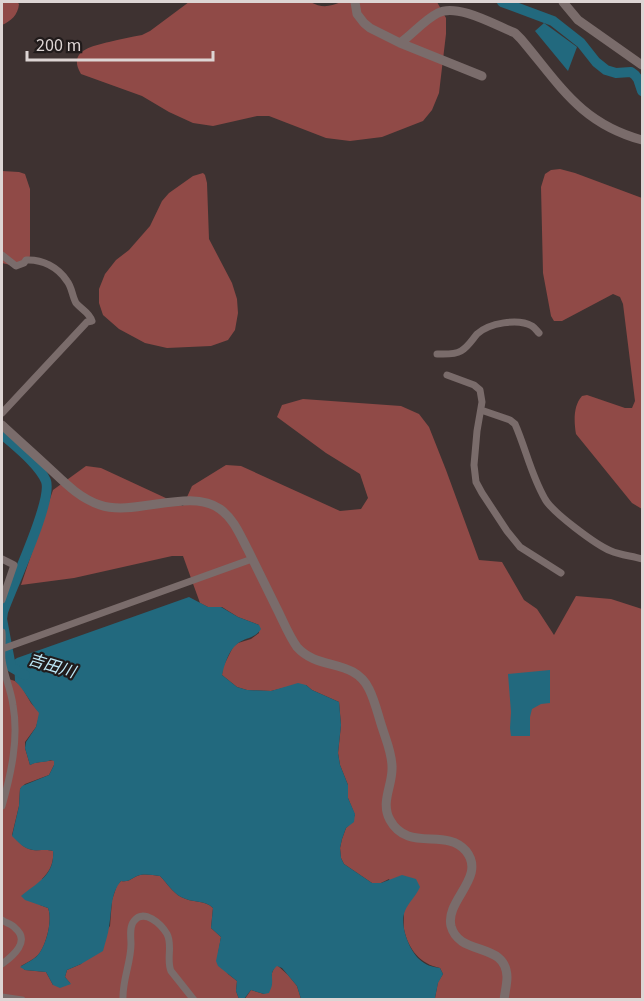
<svg xmlns="http://www.w3.org/2000/svg" width="644" height="1001" viewBox="0 0 644 1001" font-family="'Source Sans 3','Noto Sans JP',sans-serif">
	<rect width="100%" height="100%" fill="#3e3231"/>
	<path fill="#904a47" d="M 2,2 L 17,2 L 19,4 C 18,15 11,21 2,25 Z
		M 189,2 L 310,2 C 322,8 329,7 341,2 L 437,2 L 446,18 L 446,34 L 439,93 L 432,110 L 423,121 L 382,137 L 350,141 L 326,138 L 269,116 L 257,116 L 213,126 L 193,123 L 169,112 L 142,96 L 81,74 C 67,51 92,46 109,42 C 120,39 131,37 142,35 L 150,31 Z
		M 560,169 L 575,173 L 642,198 L 642,509 L 632,503 L 576,434 C 574,422 573,406 582,396 L 587,395 L 625,408 L 632,408 L 635,401 L 623,304 L 620,297 L 613,294 L 562,321 L 554,321 L 551,316 L 543,273 L 541,187 L 545,174 L 551,170 Z
		M 2,171 L 19,172 L 25,174 L 30,189 L 30,255 L 29,261 C 19,266 12,266 2,263 Z
		M 203,173 L 205,175 L 207,183 L 209,239 L 232,283 L 237,299 L 238,313 L 235,330 L 228,340 L 211,346 L 167,348 L 145,343 L 119,329 L 103,315 L 99,303 L 99,289 L 105,274 L 116,260 L 129,250 L 150,226 L 162,201 L 169,193 L 193,176 Z
		M 303,399 L 401,406 L 419,414 L 429,427 L 446,470 L 479,560 L 502,562 L 524,600 L 537,609 L 554,635 L 576,596 L 611,599 L 642,609 L 642,999 L 437,1000 L 435,998 L 438,982 L 443,974 L 440,968 C 420,964 408,949 404,929 C 403,922 405,916 403,910 C 399,899 393,889 389,879 L 381,883 L 372,883 L 344,864 L 341,858 L 340,848 L 342,839 L 346,828 L 350,824 L 355,815 L 348,798 L 348,785 L 340,765 L 338,753 L 341,725 L 339,702 L 312,690 L 306,685 L 295,685 L 271,691 L 247,690 L 237,687 L 222,675 L 223,667 L 233,647 L 238,643 L 251,639 L 259,633 L 259,625 L 238,617 L 222,607 L 208,607 L 200,603 L 183,556 L 172,556 L 74,578 L 21,585 L 53,490 L 86,466 L 101,468 L 183,506 L 192,486 L 226,465 L 241,466 L 340,511 L 361,509 L 368,498 L 360,474 L 326,453 L 277,417 L 282,405 Z
		M 2,677 L 15,681 L 21,686 L 31,703 L 40,713 L 36,727 L 25,742 L 25,748 L 30,765 L 34,763 L 54,760 L 54,765 L 49,775 L 25,784 L 20,789 L 19,806 L 12,835 C 18,841 24,849 33,850 C 40,851 46,849 53,851 C 54,863 50,871 42,879 L 40,905 L 48,908 C 53,920 46,946 38,955 C 33,960 26,963 21,966 L 25,970 L 46,972 L 53,985 L 70,983 L 65,977 L 67,970 L 81,964 L 110,926 L 112,900 L 117,885 L 121,881 C 130,882 130,879 137,876 C 144,873 152,875 160,876 C 167,883 172,892 181,897 C 192,903 206,900 213,908 L 211,928 L 221,937 L 218,954 L 228,974 L 237,981 L 236,991 L 239,999 L 2,1000 Z
		M 277,965 L 288,975 L 297,986 L 301,999 L 244,1000 L 251,990 L 264,994 L 272,984 C 271,976 271,971 277,965 Z"/>
	<path fill="#22697e" d="M 544,23 L 577,47 L 568,71 L 535,31 Z
		M 189,597 L 208,607 L 221,607 L 238,617 L 259,625 L 261,629 C 255,639 245,637 237,644 C 229,650 224,665 222,675 L 237,687 L 247,690 L 271,691 L 298,683 L 306,685 L 312,690 L 339,702 L 341,725 L 338,753 L 340,765 L 348,785 L 348,798 L 355,814 L 354,822 L 346,828 L 342,839 L 340,848 L 341,858 L 344,864 L 372,883 L 381,883 L 402,875 L 416,879 L 420,887 C 416,896 408,903 405,911 C 399,924 409,950 419,959 C 425,965 432,967 440,968 L 443,974 L 438,983 L 435,998 L 437,999 L 301,999 L 297,986 L 282,968 L 277,966 C 269,973 273,976 272,984 C 272,987 270,990 269,993 L 264,994 L 251,990 L 244,999 L 239,999 L 236,991 L 237,981 L 218,966 L 216,961 L 221,937 L 211,928 L 213,908 C 206,900 192,903 181,897 C 172,892 167,883 160,876 C 152,875 144,873 137,876 C 130,879 130,882 121,881 C 110,894 112,911 109,927 C 108,935 105,943 103,951 L 81,964 L 67,970 L 65,977 L 71,984 L 60,988 L 53,985 L 46,972 L 25,970 L 20,967 C 26,963 33,960 37,956 C 46,947 53,920 48,908 L 25,900 L 21,896 C 37,883 55,875 53,851 C 46,849 40,851 33,850 C 24,849 18,842 12,836 L 19,806 L 20,789 L 22,786 L 49,775 L 54,765 L 54,761 L 51,760 C 45,763 37,761 30,765 L 25,748 L 26,742 L 36,727 L 39,713 C 30,703 25,690 15,681 L 14,660 L 17,658 Z
		M 550,670 L 550,703 L 541,704 L 532,709 L 530,717 L 530,736 L 511,736 L 510,728 L 511,712 L 508,674 Z"/>
	<g fill="none" stroke-linecap="round" stroke-linejoin="round">
		<path stroke="#22697e" stroke-width="10" d="M 502,2 L 553,21 L 581,43 L 596,62 L 606,70 L 616,73 L 631,72 L 635,75 L 638,79 L 642,91
			M 2,434 C 15,446 39,464 46,481 C 53,501 11,588 3,612 L 2,619 L 11,667 L 25,675"/>
		<path stroke="#7a6c6b" stroke-width="7" d="M 2,255 L 16,266 L 24,263 L 26,260 C 42,259 58,267 67,281 C 72,287 72,296 76,303 C 82,310 89,312 92,321 L 87,322 L 2,413
			M 437,354 C 445,354 454,355 461,351 C 468,347 472,340 477,334 C 489,323 518,318 532,326 C 535,328 537,331 539,333
			M 447,375 L 474,385 L 480,390 L 482,402 L 477,431 L 474,465 L 476,482 L 482,493 L 507,531 L 520,547 L 561,573
			M 481,410 L 510,420 L 515,424 C 526,449 531,475 545,499 C 552,512 596,545 611,551 C 620,555 632,556 642,559
			M 2,559 L 14,565 L 2,600
			M 2,632 C 3,642 1,650 2,660 C 4,675 11,690 13,705 C 19,739 11,774 2,806
			M 2,649 L 252,559
			M 2,920 C 6,923 12,924 15,928 C 31,941 13,956 2,964
			M 2,997 L 22,1000
			M 123,1000 C 122,980 131,963 131,944 C 131,937 129,927 134,921 C 144,908 161,924 167,934 C 173,945 166,960 171,971 L 194,1000"/>
		<path stroke="#7a6c6b" stroke-width="9" d="M 355,2 L 357,14 L 364,23 L 370,28 L 400,43 L 482,76
			M 563,2 L 578,20 L 642,65
			M 400,43 C 413,34 424,20 438,13 C 457,3 495,25 515,33 L 521,39 C 560,85 580,123 642,140
			M 2,425 C 17,439 33,453 49,468 C 64,482 79,498 100,505 C 135,517 190,487 220,509 C 234,519 240,535 248,550 C 258,570 268,591 278,611 C 284,623 289,636 297,647 C 318,671 354,658 369,689 C 375,701 378,715 382,727 C 386,740 392,753 392,767 C 393,785 380,802 390,820 C 408,853 446,827 466,851 C 487,877 445,900 451,926 C 459,957 506,941 507,977 C 507,984 505,992 504,1000"/>
	</g>
	<g text-anchor="middle" stroke-width="4.5" stroke-linejoin="round" paint-order="stroke">
		<g font-size="16" font-style="italic" fill="#c0ecfb" stroke="#211b1b">
			<text transform="translate(52 665) rotate(17)" y="6">吉田川</text>
		</g>
	</g>
	<rect width="644" height="1001" fill="none" stroke="#ddd5d4" stroke-width="6"/>
	<path d="M27 51v9h186v-9" fill="none" stroke="#ddd5d4" stroke-width="3"/>
	<text x="36" y="51" font-size="18" fill="#ddd5d4" stroke="#211b1b" stroke-width="4.5" paint-order="stroke">200 m</text>
</svg>
